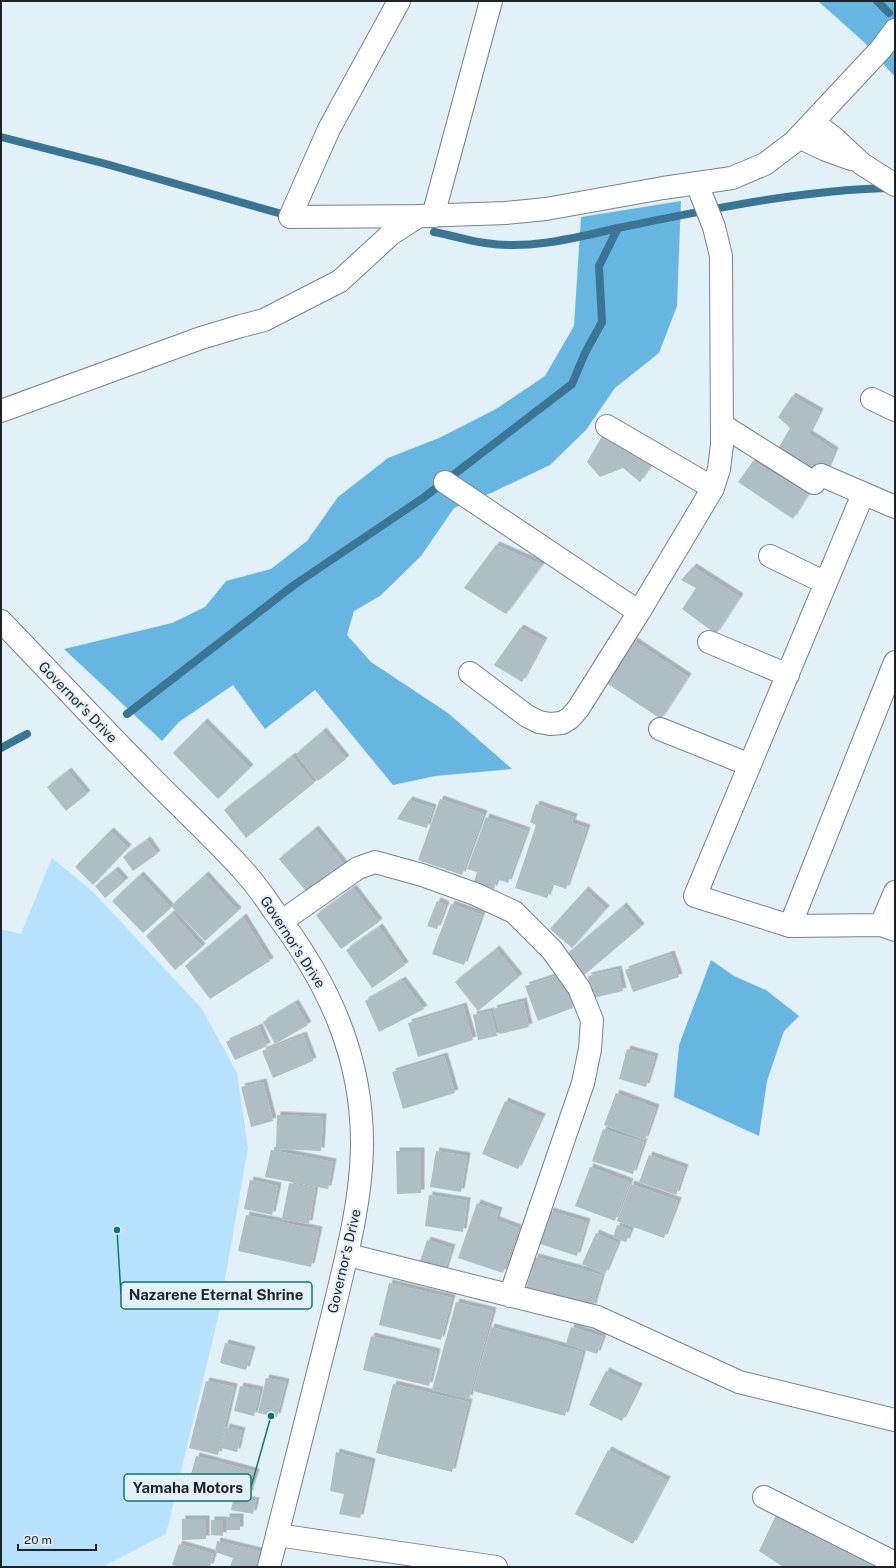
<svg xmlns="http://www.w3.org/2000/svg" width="896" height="1568" viewBox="0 0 896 1568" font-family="'Public Sans',sans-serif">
	<defs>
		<filter id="shadow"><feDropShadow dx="3.5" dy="-3.5" stdDeviation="0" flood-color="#0004"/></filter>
	</defs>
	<rect width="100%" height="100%" fill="#e2f0f8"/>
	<path fill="#b6e2fd" d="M 52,858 L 93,892 L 202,1009 L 237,1073 L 248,1148 L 219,1313 L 166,1534 L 102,1567 L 1,1567 L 1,929 L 21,934 Z"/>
	<path fill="#67b6e2" d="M 818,1 L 895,1 L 895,77 L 865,43 Z
		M 681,201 L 677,306 L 659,353 L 615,388 L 586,430 L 550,465 L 491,493 L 454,508 L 421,556 L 380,596 L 354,611 L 347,635 L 371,662 L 448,713 L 512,769 L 566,798 L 512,769 L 435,776 L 393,785 L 315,690 L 265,729 L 233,685 L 179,722 L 162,741 L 64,649 L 172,623 L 205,607 L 226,581 L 271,569 L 307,541 L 338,497 L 388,458 L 439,438 L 496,409 L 545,376 L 574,326 L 581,217 Z
		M 711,960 L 734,976 L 766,990 L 799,1016 L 784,1031 L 767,1081 L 759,1136 L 674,1097 L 679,1045 Z"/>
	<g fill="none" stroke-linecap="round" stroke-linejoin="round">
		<path stroke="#3b7594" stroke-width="8" d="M 877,1 L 889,13
			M 1,137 L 106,164 L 289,216
			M 434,232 C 451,235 468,241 485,243 C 529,250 575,238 618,228
			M 127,714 L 294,585 L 423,498 L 572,384 L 585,353 L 602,322 L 599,266 L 618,228 C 707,210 799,190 890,188
			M 1,748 L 27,734"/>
	</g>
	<path fill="#afbdc5" filter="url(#shadow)" d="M 792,396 L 820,412 L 809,434 L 835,451 L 827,470 L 817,472 L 779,447 L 790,428 L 778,417 Z
		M 604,433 L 653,463 L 640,482 L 623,468 L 600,477 L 587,462 Z
		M 753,461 L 808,494 L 793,519 L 738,482 Z
		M 496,545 L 542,565 L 506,614 L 464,588 Z
		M 693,567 L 740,597 L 716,634 L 682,609 L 696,588 L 681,580 Z
		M 520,628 L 544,641 L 522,682 L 494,665 Z
		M 634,641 L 688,677 L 661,719 L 605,682 Z
		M 204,722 L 250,768 L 218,799 L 173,753 Z
		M 323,731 L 346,759 L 318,781 L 296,754 Z
		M 292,756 L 314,783 L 246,838 L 224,810 Z
		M 68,771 L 87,794 L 66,811 L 47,787 Z
		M 440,799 L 484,814 L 462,875 L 418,860 Z
		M 409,800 L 433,808 L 427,828 L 397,819 Z
		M 536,804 L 574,817 L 572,823 L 587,828 L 566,889 L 552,884 L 547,898 L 515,888 L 536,825 L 530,822 Z
		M 486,817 L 527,831 L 508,883 L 497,879 L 494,889 L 474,882 L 477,872 L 467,869 Z
		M 315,829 L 346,867 L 310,896 L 279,859 Z
		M 110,831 L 128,848 L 93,885 L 75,867 Z
		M 147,840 L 157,854 L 133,871 L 123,857 Z
		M 115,870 L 125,881 L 105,898 L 95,886 Z
		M 140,875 L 171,908 L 143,933 L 112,901 Z
		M 205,875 L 238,911 L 205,941 L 171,906 Z
		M 353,888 L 379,922 L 341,949 L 316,915 Z
		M 585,890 L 606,909 L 572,948 L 550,929 Z
		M 437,901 L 446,905 L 437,929 L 427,926 Z
		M 451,904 L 482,915 L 464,965 L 432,954 Z
		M 623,906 L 641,927 L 584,975 L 566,955 Z
		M 172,913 L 202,947 L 175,970 L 146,936 Z
		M 243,917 L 270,961 L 210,999 L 185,966 Z
		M 379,927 L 405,965 L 372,988 L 346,950 Z
		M 496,949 L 519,977 L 478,1011 L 455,982 Z
		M 671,954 L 679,977 L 633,992 L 625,970 Z
		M 618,969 L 623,991 L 593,998 L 588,976 Z
		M 561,974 L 573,1008 L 538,1021 L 525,986 Z
		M 402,980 L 424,1009 L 379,1032 L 365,1001 Z
		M 523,1001 L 529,1027 L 500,1034 L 493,1009 Z
		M 295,1003 L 308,1025 L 275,1044 L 263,1022 Z
		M 463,1006 L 473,1040 L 418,1057 L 408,1023 Z
		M 491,1011 L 497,1036 L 478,1040 L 473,1015 Z
		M 259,1027 L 267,1046 L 235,1060 L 226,1042 Z
		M 303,1035 L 313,1061 L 273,1078 L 262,1051 Z
		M 627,1049 L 655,1057 L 646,1087 L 619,1079 Z
		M 444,1056 L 455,1093 L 403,1109 L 392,1072 Z
		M 263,1082 L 273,1121 L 251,1127 L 241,1087 Z
		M 616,1093 L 656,1108 L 645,1140 L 604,1125 Z
		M 505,1101 L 542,1117 L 518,1169 L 482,1154 Z
		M 277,1115 L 323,1117 L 321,1151 L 276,1149 Z
		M 603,1129 L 644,1142 L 633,1174 L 592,1161 Z
		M 271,1150 L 333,1162 L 328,1189 L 265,1177 Z
		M 396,1151 L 421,1151 L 421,1193 L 397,1194 Z
		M 436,1151 L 467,1156 L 461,1192 L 430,1187 Z
		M 649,1155 L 685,1168 L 676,1195 L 639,1182 Z
		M 590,1167 L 630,1182 L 615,1221 L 575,1206 Z
		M 250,1180 L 278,1186 L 272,1215 L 244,1209 Z
		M 289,1183 L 315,1188 L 309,1224 L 282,1219 Z
		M 631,1184 L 678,1201 L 664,1238 L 617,1221 Z
		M 429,1195 L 467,1201 L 463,1232 L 425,1226 Z
		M 477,1203 L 499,1211 L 496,1220 L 518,1228 L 503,1273 L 458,1258 Z
		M 550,1211 L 587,1222 L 577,1256 L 540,1244 Z
		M 246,1215 L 319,1230 L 311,1267 L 238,1251 Z
		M 617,1225 L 631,1230 L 626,1242 L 613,1237 Z
		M 596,1233 L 618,1243 L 605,1274 L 582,1264 Z
		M 427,1240 L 452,1248 L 444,1273 L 419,1265 Z
		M 535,1257 L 602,1275 L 593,1307 L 526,1289 Z
		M 389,1283 L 452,1298 L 441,1340 L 379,1325 Z
		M 456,1302 L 493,1311 L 469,1399 L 432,1390 Z
		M 491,1327 L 583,1352 L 565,1416 L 473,1391 Z
		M 571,1327 L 603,1337 L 597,1354 L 566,1344 Z
		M 371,1336 L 437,1352 L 429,1386 L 363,1370 Z
		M 225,1343 L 252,1350 L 246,1370 L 220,1363 Z
		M 606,1371 L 639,1387 L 622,1421 L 589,1405 Z
		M 266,1378 L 286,1382 L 277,1417 L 258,1413 Z
		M 206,1381 L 234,1387 L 218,1455 L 189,1448 Z
		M 393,1384 L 469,1402 L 452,1472 L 376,1453 Z
		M 240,1386 L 260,1390 L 254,1416 L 234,1411 Z
		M 226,1427 L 242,1431 L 237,1452 L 221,1448 Z
		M 608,1450 L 667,1480 L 633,1544 L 575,1514 Z
		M 336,1452 L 372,1462 L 360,1518 L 339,1514 L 344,1494 L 330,1491 Z
		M 196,1456 L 256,1472 L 249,1494 L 190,1478 Z
		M 234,1497 L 256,1501 L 253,1514 L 231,1510 Z
		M 777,1513 L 888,1567 L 783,1567 L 759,1551 Z
		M 226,1517 L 240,1517 L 240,1530 L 226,1530 Z
		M 182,1519 L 206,1519 L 206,1539 L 182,1540 Z
		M 211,1520 L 223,1520 L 223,1536 L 211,1535 Z
		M 217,1541 L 262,1552 L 257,1567 L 230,1567 L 233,1558 L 215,1552 Z
		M 179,1544 L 214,1554 L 210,1567 L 180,1567 L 172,1565 Z"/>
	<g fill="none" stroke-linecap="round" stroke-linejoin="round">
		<g stroke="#77838b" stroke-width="24">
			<path id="street" d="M 399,1 L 329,129 L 290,217 L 433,216 L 491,1
				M 813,122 L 834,138 L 862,164 L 895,185
				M 799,137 L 826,150 L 851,159
				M 872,399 L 895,410
				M 722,425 L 814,483
				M 607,426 L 713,488
				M 821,475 L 895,507
				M 445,482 L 639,612 L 713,488 L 719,469 L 722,445 L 721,256 L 714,227 L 701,194 L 698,183
				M 770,556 L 826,583
				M 709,642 L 788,675
				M 895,662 L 790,926 L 881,925 L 895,930
				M 470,673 L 527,716 L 539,722 L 550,724 L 562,723 L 570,718 L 578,709 L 639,612
				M 660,729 L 750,765
				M 282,921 L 358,868 L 375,862 L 422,875 L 475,894 L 514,912 L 552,950 L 579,988 L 592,1020 L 590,1049 L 583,1083 L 510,1296
				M 881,925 L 895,892
				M 790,926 L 695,896 L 863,494
				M 348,1255 L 597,1317 L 739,1382 L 895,1420
				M 764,1497 L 895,1563
				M 277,1535 L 496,1567"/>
		</g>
		<g stroke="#77838b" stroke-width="24">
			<path id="secondary" d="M 1,411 L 201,338 L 241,326 L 264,320 L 340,281 L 391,234 L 419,216 L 506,213 L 546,209 L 663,188 L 732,178 L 765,164 L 794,142 L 881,49 L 895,30"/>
		</g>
		<g stroke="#77838b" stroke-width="24">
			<path id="primary" d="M 1,621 C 48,670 94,719 141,767 C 174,801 209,833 241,868 C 253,881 264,896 274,911 C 328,982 363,1056 362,1147 C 361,1204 346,1258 333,1313 C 312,1398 290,1482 269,1567"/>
		</g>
		<use href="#street" stroke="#fff" stroke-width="22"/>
		<use href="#secondary" stroke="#fff" stroke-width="22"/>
		<use href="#primary" stroke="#fff" stroke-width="22"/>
	</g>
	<g text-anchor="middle" stroke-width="4" stroke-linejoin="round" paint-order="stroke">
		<g font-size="14" fill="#1e2326" stroke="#e2f0f8">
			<text transform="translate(78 702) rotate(46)" y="5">Governor's Drive</text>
			<text transform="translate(293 942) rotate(57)" y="5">Governor's Drive</text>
			<text transform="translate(344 1261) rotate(-77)" y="5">Governor's Drive</text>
		</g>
	</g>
	<path fill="none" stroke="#0f766e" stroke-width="1.5" d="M117 1230L121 1295M271 1416L251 1487"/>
	<g fill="#0f766e" stroke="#e2f0f8" stroke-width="1.5">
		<circle cx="117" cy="1230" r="4"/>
		<circle cx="271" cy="1416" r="4"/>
	</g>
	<g fill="#e2f0f8" stroke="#0f766e" stroke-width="1.5">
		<rect x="121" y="1282" width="191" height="27" rx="4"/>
		<rect x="124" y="1474" width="127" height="27" rx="4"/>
	</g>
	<g font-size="15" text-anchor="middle" font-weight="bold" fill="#1e2326">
		<text x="216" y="1300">Nazarene Eternal Shrine</text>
		<text x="188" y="1493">Yamaha Motors</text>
	</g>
	<rect width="896" height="1568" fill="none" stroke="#1e2326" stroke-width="4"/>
	<path d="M18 1544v6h78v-6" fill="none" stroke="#1e2326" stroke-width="2"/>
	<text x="24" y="1544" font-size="12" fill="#1e2326" stroke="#e2f0f8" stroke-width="3" paint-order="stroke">20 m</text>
</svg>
